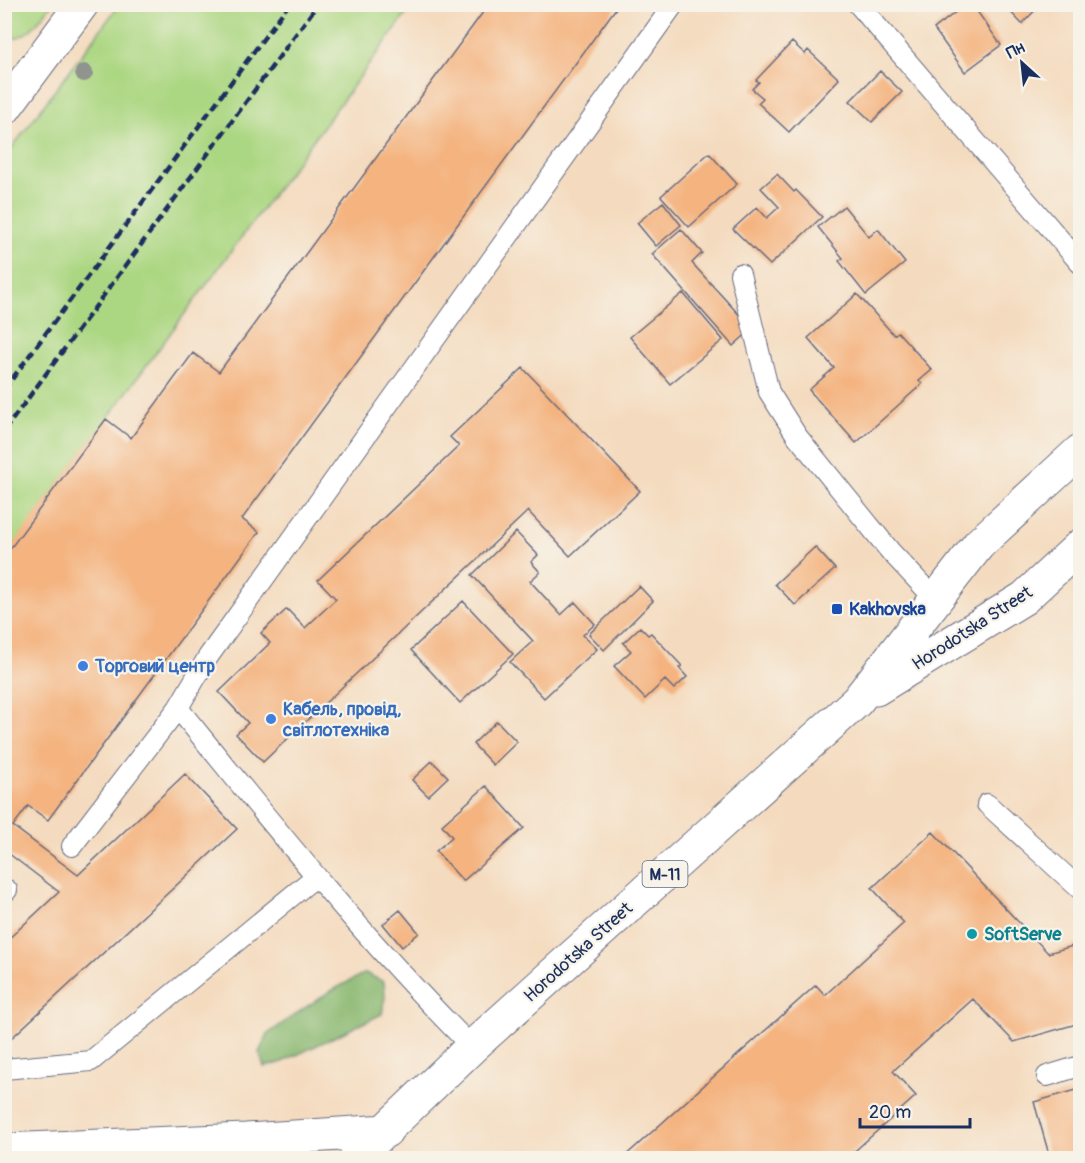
<svg xmlns="http://www.w3.org/2000/svg" width="1085" height="1163" viewBox="0 0 1085 1163" font-family="Pangolin,sans-serif">
	<rect width="100%" height="100%" fill="#f7f3e8"/>
	<filter id="ink" filterUnits="userSpaceOnUse"><feTurbulence type="fractalNoise" baseFrequency=".0167" numOctaves="2"/><feDisplacementMap in="SourceGraphic" scale="12" xChannelSelector="R" yChannelSelector="G"/><feConvolveMatrix kernelMatrix="1 2 1 2 8 2 1 2 1" color-interpolation-filters="sRGB"/></filter>
	<filter id="wash" filterUnits="userSpaceOnUse"><feTurbulence type="fractalNoise" baseFrequency=".008" numOctaves="4" result="noise"/><feDisplacementMap in="SourceGraphic" scale="24" xChannelSelector="R" yChannelSelector="G"/><feGaussianBlur stdDeviation="1.35" result="paint"/><feColorMatrix in="noise" values="0 0 0 0 0 0 0 0 0 0 0 0 0 0 0 0 0 1.4 0 .05"/><feComposite in="paint" operator="in"/></filter>
	<g filter="url(#wash)">
		<rect width="100%" height="100%" fill="#f4dbbf"/>
		<path fill="#acd782" stroke="#648370" stroke-width="1.5" d="M 11,4 L 51,4 L 51,5 C 38,22 28,39 5,40 L 5,13 Z
			M 119,5 L 413,5 L 5,557 L 5,157 Z"/>
		<path fill="#89b870" stroke="#527467" stroke-width="1.5" d="M 365,973 L 384,982 L 385,997 L 382,1014 L 280,1063 L 264,1067 L 259,1052 L 268,1034 L 294,1015 L 329,992 Z"/>
		<g id="blocks">
			<path fill="#f4b37f" d="M 489,4 L 619,4 L 242,519 L 259,532 L 48,820 L 28,806 L 13,826 L 78,875 L 185,774 L 237,829 L 4,1045 L 4,943 L 59,892 L 4,850 L 4,557 L 106,419 L 131,438 L 193,353 L 219,372 Z
				M 966,4 L 972,4 L 1001,45 L 965,72 L 934,29 Z
				M 1003,4 L 1041,4 L 1022,24 Z
				M 792,42 L 805,54 L 808,50 L 839,79 L 789,132 L 758,103 L 763,98 L 752,89 L 759,82 L 756,80 Z
				M 880,71 L 902,92 L 872,122 L 850,101 Z
				M 709,153 L 737,184 L 689,227 L 661,196 Z
				M 777,174 L 794,192 L 796,190 L 822,217 L 770,265 L 733,229 L 757,207 L 767,218 L 779,207 L 761,188 Z
				M 663,202 L 681,225 L 656,246 L 637,223 Z
				M 844,206 L 869,237 L 878,229 L 905,263 L 866,295 L 839,261 L 843,258 L 818,227 Z
				M 681,229 L 702,253 L 692,263 L 752,329 L 733,346 L 652,254 Z
				M 683,293 L 723,340 L 670,384 L 630,337 Z
				M 857,294 L 894,335 L 898,332 L 932,370 L 919,381 L 922,384 L 856,443 L 809,390 L 834,368 L 808,338 Z
				M 523,368 L 640,491 L 570,556 L 528,511 L 263,762 L 236,734 L 248,723 L 219,692 L 270,643 L 261,633 L 287,609 L 305,628 L 336,599 L 318,580 L 459,446 L 450,437 Z
				M 516,532 L 538,555 L 531,562 L 540,572 L 530,581 L 561,615 L 575,602 L 595,624 L 583,635 L 597,649 L 544,698 L 510,662 L 533,641 L 472,575 Z
				M 815,547 L 835,569 L 795,605 L 775,584 Z
				M 639,586 L 653,601 L 604,650 L 589,634 Z
				M 463,601 L 513,654 L 460,703 L 411,650 Z
				M 640,627 L 648,635 L 651,633 L 682,666 L 679,668 L 687,677 L 674,689 L 665,680 L 645,699 L 614,666 L 631,651 L 623,643 Z
				M 497,721 L 517,742 L 493,765 L 473,744 Z
				M 432,761 L 448,777 L 428,796 L 412,780 Z
				M 486,786 L 524,828 L 463,881 L 436,851 L 452,837 L 442,825 Z
				M 933,832 L 1048,953 L 1080,944 L 1080,1023 L 1014,1042 L 973,999 L 893,1071 L 916,1096 L 847,1158 L 623,1158 L 816,985 L 825,995 L 904,923 L 872,888 Z
				M 400,910 L 419,933 L 402,947 L 383,924 Z
				M 1080,1089 L 1080,1158 L 1050,1158 L 1034,1102 Z"/>
		</g>
	</g>
	<g filter="url(#ink)">
		<use href="#blocks" fill-opacity="0" stroke="#676b80" stroke-width="1.5"/>
		<g fill="none" stroke-linecap="round" stroke-linejoin="round">
			<g stroke="#676b80" stroke-width="22">
				<path id="service" d="M 858,4 L 1080,263
					M 740,274 L 769,392 L 797,436 L 890,551 L 936,600
					M 987,804 L 1080,889
					M 72,846 L 178,708
					M 4,893 L 7,890
					M 472,1047 C 366,941 272,824 178,708 L 208,657 L 674,4
					M 4,1069 L 91,1061 L 315,877
					M 1047,1076 L 1080,1066"/>
			</g>
			<g stroke="#676b80" stroke-width="35">
				<path id="tertiary" d="M 4,109 L 82,4"/>
			</g>
			<g stroke="#676b80" stroke-width="35">
				<path id="primary" d="M 876,689 L 1024,598 L 1080,546
					M 4,1150 L 246,1140 L 386,1131
					M 356,1158 L 472,1047 L 857,701 L 979,544 L 1080,451"/>
			</g>
			<use href="#service" stroke="#fff" stroke-width="20"/>
			<use href="#tertiary" stroke="#fff" stroke-width="33"/>
			<use href="#primary" stroke="#fff" stroke-width="33"/>
			<path stroke="#1b2f5e" stroke-width="4.5" stroke-dasharray="9 4.5" stroke-linecap="butt" d="M 4,390 L 289,4
				M 4,431 L 318,4"/>
		</g>
		<circle fill="#90948f" cx="84" cy="73" r="9"/>
	</g>
	<rect fill="#1a4fb4" stroke="#f7f3e8" stroke-width="2" x="831" y="603" width="12" height="12" rx="3"/>
	<g fill="#3f7fe0" stroke="#f7f3e8" stroke-width="2">
		<circle cx="83" cy="666" r="6"/>
		<circle cx="271" cy="719" r="6"/>
	</g>
	<circle fill="#0f9aa8" stroke="#f7f3e8" stroke-width="2" cx="972" cy="934" r="6"/>
	<g text-anchor="middle" stroke-width="4.5" stroke-linejoin="round" paint-order="stroke">
		<rect fill="#f7f3e8" stroke="#5d6a87" stroke-width="1.5" x="642.5" y="861" width="45" height="26" rx="4.5"/>
		<g font-size="16" font-weight="bold" fill="#1b2f5e">
			<text x="665" y="880">М-11</text>
		</g>
		<g font-size="18" font-weight="bold" fill="#164399" stroke="#f7f3e8" text-anchor="start">
			<text x="849" y="615">Kakhovska</text>
		</g>
		<g font-size="18" fill="#1b2f5e" stroke="#f7f3e8">
			<text transform="translate(972 628) rotate(-33)" y="6">Horodotska Street</text>
			<text transform="translate(578 952) rotate(-42)" y="6">Horodotska Street</text>
		</g>
		<g font-size="18" font-weight="bold" fill="#366cbe" stroke="#f7f3e8" text-anchor="start">
			<text x="95" y="672">Торговий центр</text>
			<text x="283" y="715">Кабель, провід,<tspan x="283" dy="21">світлотехніка</tspan></text>
		</g>
		<g font-size="18" font-weight="bold" fill="#0d838f" stroke="#f7f3e8" text-anchor="start">
			<text x="984" y="940">SoftServe</text>
		</g>
	</g>
	<rect width="1085" height="1163" fill="none" stroke="#f7f3e8" stroke-width="24"/>
	<g transform="translate(1022 63) rotate(333)" stroke="#f7f3e8" stroke-width="4.5" paint-order="stroke">
	<path d="M0-4.5L10 22L0 15L-10 22Z" fill="#1b2f5e"/>
	<text y="-9" font-size="16" font-weight="bold" text-anchor="middle" fill="#1b2f5e">Пн</text>
	</g>
	<path d="M860 1118v9h110v-9" fill="none" stroke="#1b2f5e" stroke-width="3"/>
	<text x="869" y="1118" font-size="18" fill="#1b2f5e" stroke="#f7f3e8" stroke-width="4.5" paint-order="stroke">20 m</text>
</svg>
